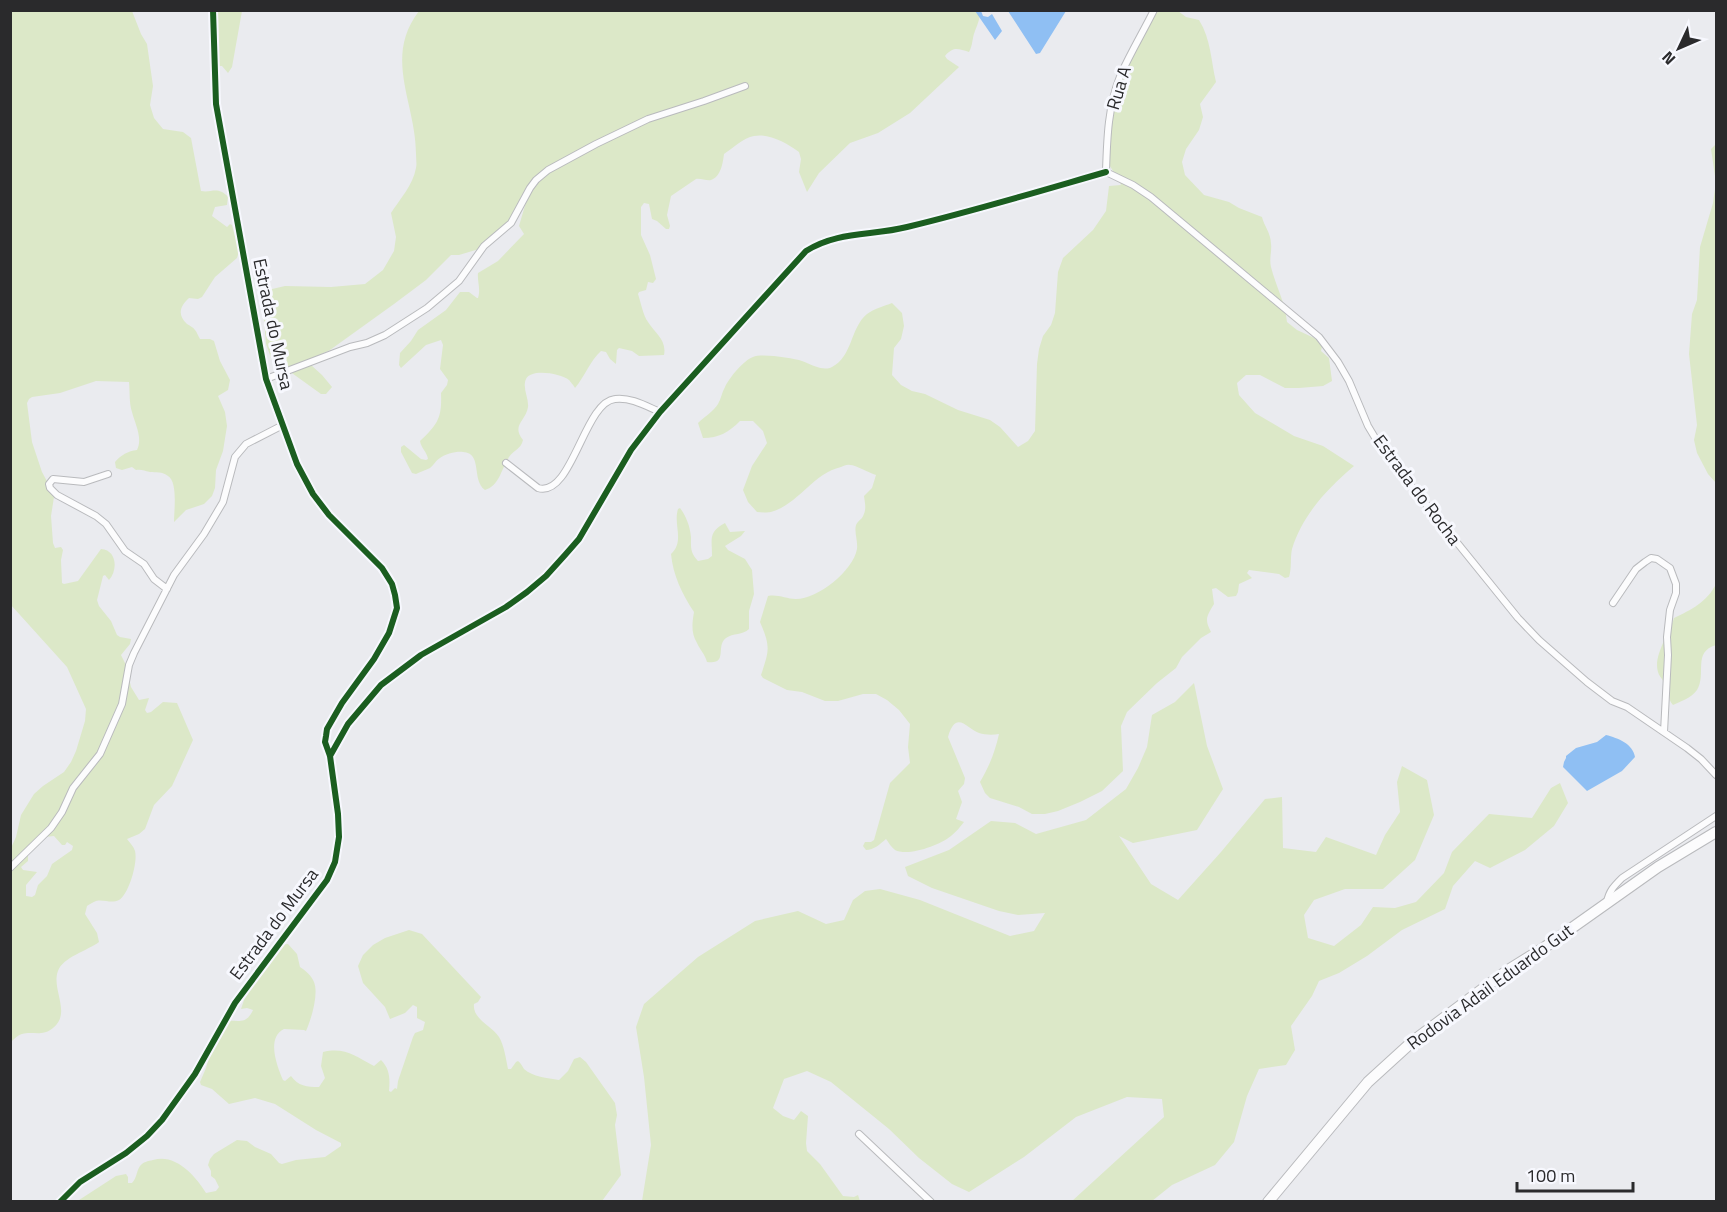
<svg xmlns="http://www.w3.org/2000/svg" width="1727" height="1212" viewBox="0 0 1727 1212" font-family="'Titillium Web',sans-serif">
	<rect width="100%" height="100%" fill="#eaebef"/>
	<path fill="#dce8c8" fill-rule="evenodd" d="M 11,11 L 132,11 L 141,34 L 147,44 L 153,86 L 150,105 L 154,118 L 163,129 L 183,132 L 191,138 L 201,191 C 212,193 218,186 228,197 L 227,205 L 215,207 L 212,216 L 227,227 L 230,224 L 232,225 L 239,252 L 237,258 L 215,277 L 202,297 L 198,299 L 189,298 C 180,306 177,315 187,324 C 190,326 193,327 195,330 C 197,332 198,336 200,339 L 210,339 L 214,341 L 220,361 L 230,380 L 228,390 L 218,396 L 225,412 L 227,426 L 223,451 L 216,470 L 215,488 L 212,496 L 204,504 L 186,510 L 174,522 C 174,511 178,482 168,476 C 162,471 156,473 150,472 C 144,471 142,469 136,470 L 132,467 L 122,470 L 116,468 L 115,462 C 121,455 128,451 137,450 C 143,438 135,424 132,412 C 129,403 130,392 129,382 L 96,381 L 60,393 L 32,397 L 29,399 L 27,403 L 32,442 L 42,472 L 49,485 L 54,497 L 51,516 L 53,543 L 55,548 L 61,547 L 63,550 L 61,560 L 62,583 L 64,584 L 78,581 L 101,549 C 117,550 118,570 109,580 L 105,575 L 103,576 L 97,600 L 99,606 L 111,621 L 117,635 L 120,637 L 131,639 L 130,644 L 121,655 L 126,665 L 131,687 L 139,700 L 149,698 L 145,710 L 147,713 L 151,712 L 163,702 L 177,703 L 193,740 L 172,786 L 154,805 L 145,829 L 139,834 L 127,839 C 130,843 134,847 135,851 C 138,862 129,894 119,900 C 111,904 104,899 96,901 C 93,902 90,904 87,906 L 85,914 L 97,933 L 99,942 C 87,951 63,957 58,971 C 51,989 72,1013 53,1028 C 42,1037 33,1031 22,1034 C 18,1035 14,1039 11,1042 L 11,848 L 16,837 L 21,815 L 34,794 L 43,786 L 64,772 L 71,762 L 76,751 L 85,721 L 86,709 L 67,667 L 11,605 ZM 54,836 L 62,845 L 65,845 L 67,842 L 73,846 L 72,850 L 52,864 L 47,876 L 38,885 L 35,895 L 32,897 L 26,896 L 26,885 L 37,872 L 23,870 L 21,867 L 28,861 L 28,848 L 44,837 Z
		M 209,11 L 242,11 L 232,67 L 228,73 L 222,66 L 216,66 L 212,69 L 209,40 Z
		M 419,11 L 980,11 C 980,19 978,23 975,31 C 972,38 973,45 969,52 C 958,49 954,46 945,56 L 947,59 L 959,67 L 958,68 L 910,113 L 878,133 L 850,143 L 819,173 L 807,192 L 799,172 L 801,159 L 799,152 C 787,143 768,133 754,136 C 743,138 733,148 724,154 C 723,162 721,177 711,180 C 707,181 700,178 696,179 L 671,196 L 667,215 L 670,226 L 669,229 L 666,229 L 657,221 L 652,219 L 649,204 L 644,203 L 641,207 L 641,235 L 650,255 L 656,279 L 653,283 L 648,282 L 646,290 L 639,292 L 638,294 C 641,303 643,315 648,322 C 655,333 667,340 664,355 L 639,356 L 632,351 L 619,348 L 617,350 L 616,364 L 610,359 L 606,352 L 601,351 C 590,361 585,376 575,388 C 574,386 570,381 569,380 C 561,374 532,368 526,379 C 522,388 529,398 528,407 C 526,421 511,425 523,440 C 521,450 512,450 508,459 C 501,470 499,486 485,490 C 471,480 483,453 463,452 C 457,451 445,454 440,458 C 436,460 434,465 430,468 C 426,470 420,472 416,474 L 412,473 L 401,452 L 401,447 L 404,445 L 421,459 L 426,460 L 428,459 C 427,452 421,448 420,441 C 438,424 442,418 441,393 L 447,385 L 448,380 L 440,369 L 443,345 L 441,340 L 426,345 L 401,368 L 399,365 L 400,353 L 411,341 L 418,330 L 446,310 L 460,292 L 469,292 L 477,298 L 478,298 C 481,289 477,281 478,273 L 498,261 L 524,234 L 519,226 L 526,202 L 522,195 L 510,220 L 479,249 L 459,255 L 451,255 L 426,280 L 394,304 L 330,350 L 313,358 L 311,365 L 322,375 L 332,387 L 326,394 L 321,394 L 271,358 L 266,344 L 262,297 L 268,290 L 285,286 L 331,287 L 365,284 L 383,270 L 394,251 L 396,237 L 391,213 C 400,199 413,185 416,168 C 417,164 416,159 416,154 C 416,103 383,58 419,11 Z
		M 1162,11 L 1178,11 L 1186,17 L 1199,20 C 1211,39 1211,61 1216,82 L 1200,104 L 1203,117 L 1199,130 L 1186,149 L 1182,162 L 1185,175 L 1204,195 L 1229,202 L 1239,208 L 1262,217 C 1264,226 1271,233 1271,244 C 1272,252 1269,258 1271,267 C 1276,287 1285,301 1287,322 L 1297,330 L 1323,342 L 1321,351 L 1329,358 L 1332,381 L 1323,386 L 1299,388 L 1285,388 L 1260,375 L 1246,375 L 1237,383 L 1239,395 L 1255,413 L 1294,436 L 1323,446 L 1354,466 C 1327,489 1303,514 1292,549 C 1290,558 1292,568 1289,577 L 1285,578 L 1279,574 L 1249,570 L 1247,573 L 1252,578 L 1239,584 L 1238,592 L 1236,596 L 1228,597 L 1216,588 L 1212,589 L 1214,604 C 1207,616 1204,619 1211,632 L 1201,638 L 1182,657 L 1176,668 L 1157,683 L 1127,712 L 1121,726 L 1123,771 L 1102,791 L 1080,802 L 1058,811 L 1045,814 L 1032,814 L 1019,807 L 990,798 L 985,793 L 980,782 C 989,767 995,752 999,734 C 993,735 985,735 979,733 C 967,729 956,709 948,737 L 965,778 L 964,784 L 958,791 L 962,802 L 956,819 L 964,822 C 960,827 956,832 951,836 C 940,845 908,857 895,850 C 891,847 889,843 886,839 C 880,844 874,850 866,850 L 863,846 L 865,842 L 871,842 L 874,840 L 890,783 L 910,763 L 908,747 L 910,724 L 899,710 L 887,700 L 876,694 L 863,694 L 838,701 L 825,701 L 802,692 L 787,690 L 763,678 L 761,675 C 769,651 771,647 760,622 L 768,596 C 778,594 786,599 796,599 C 818,599 853,571 857,549 C 858,541 854,532 856,525 C 857,522 860,520 862,518 C 867,510 865,504 864,496 L 872,488 L 876,475 C 869,473 856,465 850,465 C 847,464 844,466 841,467 C 812,474 799,504 771,512 C 767,513 761,512 757,512 L 748,502 L 743,490 L 752,466 L 767,443 L 763,431 L 753,421 L 740,421 C 729,432 719,438 703,438 L 698,423 C 704,417 714,411 718,404 C 721,399 722,392 725,387 C 729,378 744,360 753,357 C 761,353 793,358 802,361 C 811,364 823,372 832,367 C 853,356 850,328 867,314 C 874,309 884,306 892,303 L 902,313 L 904,326 L 901,339 L 894,348 L 892,375 L 901,385 L 912,391 L 925,394 L 958,410 L 990,420 L 1000,427 L 1018,447 L 1028,441 L 1035,431 L 1037,364 L 1039,349 L 1043,336 L 1051,325 L 1055,313 L 1058,272 L 1063,258 L 1093,230 L 1106,211 L 1109,186 L 1121,185 C 1117,174 1108,167 1106,156 C 1102,114 1133,51 1152,14 Z
		M 1716,144 L 1716,483 L 1708,474 L 1697,453 L 1694,440 L 1697,425 L 1689,354 L 1692,314 L 1697,300 L 1700,247 L 1713,203 L 1715,189 L 1715,176 L 1711,149 Z
		M 680,508 C 686,516 690,526 691,537 C 691,547 690,553 698,561 L 708,559 L 712,556 C 712,539 708,532 725,523 L 730,532 L 745,531 L 741,536 L 725,546 L 728,550 L 745,559 L 752,570 L 754,594 L 749,611 L 749,629 C 743,635 733,633 726,638 C 715,646 729,665 707,662 C 705,654 700,650 697,643 C 691,633 692,624 694,612 C 682,594 673,575 671,554 C 685,541 673,525 678,509 Z
		M 1716,584 L 1716,645 C 1692,652 1707,674 1697,690 C 1691,698 1682,701 1673,705 C 1668,700 1670,695 1668,688 C 1666,682 1660,679 1658,672 C 1653,656 1669,634 1674,618 C 1691,610 1707,602 1716,584 Z
		M 1194,683 L 1207,746 L 1223,789 L 1197,830 L 1133,843 L 1119,836 L 1151,884 L 1178,900 L 1221,852 L 1265,799 L 1282,797 L 1283,848 L 1316,852 L 1326,837 L 1376,855 L 1385,835 L 1400,812 L 1397,782 L 1402,766 L 1427,780 L 1434,815 L 1415,860 L 1383,889 L 1345,889 L 1314,900 L 1304,915 L 1308,938 L 1334,946 L 1361,925 L 1373,907 L 1395,908 L 1416,902 L 1444,873 L 1452,852 L 1489,814 L 1532,818 L 1551,788 L 1560,783 L 1568,803 L 1554,826 L 1525,850 L 1490,868 L 1475,861 L 1453,886 L 1445,909 L 1402,930 L 1367,956 L 1339,973 L 1319,981 L 1312,996 L 1291,1026 L 1295,1050 L 1286,1065 L 1259,1069 L 1247,1096 L 1234,1142 L 1215,1165 L 1172,1185 L 1152,1201 L 1072,1201 L 1164,1117 L 1162,1099 L 1127,1097 L 1076,1117 L 1024,1157 L 969,1192 L 952,1184 L 919,1158 L 889,1129 L 831,1082 L 807,1071 L 784,1079 L 773,1108 L 783,1116 L 794,1120 L 801,1111 L 808,1116 L 806,1143 L 807,1151 L 820,1164 L 843,1196 L 854,1197 L 858,1195 L 860,1201 L 642,1201 L 651,1145 L 644,1077 L 636,1027 L 644,1004 L 698,957 L 755,921 L 798,911 L 826,924 L 844,920 L 853,900 L 865,891 L 880,889 L 920,900 L 1010,936 L 1034,931 L 1045,913 L 1018,915 L 999,911 L 932,888 L 908,876 L 905,867 L 949,850 L 991,821 L 1015,823 L 1036,834 L 1086,820 L 1126,789 L 1138,768 L 1147,747 L 1152,715 L 1175,702 Z
		M 409,930 L 422,934 L 481,997 L 478,1002 L 474,1004 C 472,1019 492,1026 499,1037 C 504,1045 506,1059 508,1069 L 511,1069 L 516,1062 L 518,1061 C 521,1063 522,1066 524,1069 C 533,1077 547,1078 559,1080 L 568,1071 L 574,1059 L 580,1057 L 586,1062 L 615,1103 L 617,1115 L 615,1125 L 621,1175 L 602,1201 L 76,1202 L 116,1176 L 126,1174 L 128,1177 L 128,1183 L 132,1183 C 137,1178 136,1172 140,1166 C 143,1162 148,1161 153,1160 C 175,1153 195,1175 206,1193 L 216,1191 L 219,1187 L 215,1179 L 211,1176 L 211,1171 L 208,1165 L 210,1159 L 214,1154 L 237,1140 L 247,1141 L 255,1147 L 271,1154 L 279,1163 L 282,1164 L 296,1160 L 325,1157 L 341,1146 L 341,1143 L 316,1130 L 275,1104 L 255,1098 L 229,1104 L 212,1089 L 201,1085 L 200,1082 L 206,1068 L 212,1047 L 222,1034 L 226,1021 C 239,1020 246,1025 253,1010 L 247,1008 L 241,1009 L 244,1000 L 278,945 L 288,944 L 297,954 L 300,967 C 306,971 311,975 314,982 C 319,994 311,1020 306,1031 L 304,1030 L 284,1029 C 266,1038 277,1066 283,1080 L 285,1081 L 291,1076 C 298,1086 307,1087 319,1087 L 325,1078 L 321,1066 L 323,1052 C 345,1047 355,1056 374,1066 L 381,1060 C 390,1069 390,1079 389,1091 L 391,1092 L 395,1088 L 397,1089 L 398,1081 L 413,1037 L 415,1033 L 423,1030 L 425,1022 L 417,1018 L 417,1007 L 413,1005 L 405,1013 L 390,1019 L 385,1007 L 363,983 L 358,966 L 363,955 L 373,945 L 385,938 Z"/>
	<path fill="#8fbff3" d="M 975,11 L 981,11 L 983,16 L 988,17 L 992,14 L 1002,31 L 995,40 Z
		M 1008,11 L 1066,11 L 1040,53 L 1036,54 Z
		M 1606,735 C 1618,738 1633,744 1635,757 L 1622,771 L 1587,791 L 1563,767 L 1564,762 L 1566,758 L 1566,756 L 1576,748 L 1597,742 Z"/>
	<g fill="none" stroke-linecap="round" stroke-linejoin="round">
		<g stroke="#b9babd" stroke-width="8">
			<path id="street" d="M 1106,172 L 1133,185 L 1151,197 L 1319,337 L 1338,362 L 1349,381 L 1368,426 L 1383,451 L 1518,618 L 1539,640 L 1587,682 L 1612,701 L 1627,707 L 1687,748 L 1701,759 L 1716,775
				M 1106,172 C 1107,138 1108,105 1121,74 C 1131,52 1143,32 1154,10
				M 266,379 L 350,347 L 367,343 L 385,335 L 427,308 L 459,281 L 484,246 L 511,223 L 530,188 L 536,180 L 548,170 L 596,144 L 648,119 L 704,101 L 745,86
				M 506,463 L 538,488 C 572,498 584,402 615,399 C 631,397 646,406 660,412
				M 108,474 L 84,482 L 53,479 L 49,484 L 50,488 L 57,495 L 96,516 L 106,524 L 125,551 L 144,564 L 154,579 L 167,589
				M 1613,603 L 1636,569 L 1645,562 L 1651,558 L 1657,559 L 1670,568 L 1676,584 L 1676,593 L 1670,610 L 1667,637 L 1668,655 L 1664,732
				M 330,756 L 348,724 L 381,685 L 421,655 L 506,607 L 527,592 L 546,576 L 565,555 L 579,539 L 631,450 L 660,412 L 806,251 C 838,231 871,236 907,227 C 974,211 1040,191 1106,172
				M 10,868 L 51,828 L 62,812 L 73,788 L 100,754 L 122,704 L 129,665 L 134,653 L 174,575 L 204,534 L 223,502 L 235,457 L 246,444 L 283,425
				M 1607,902 C 1609,891 1614,886 1622,878 L 1716,816
				M 859,1134 L 931,1202
				M 60,1202 L 80,1182 L 126,1153 L 147,1136 L 162,1120 L 195,1074 L 235,1003 L 327,880 L 335,862 L 339,837 L 338,814 L 330,756 L 325,742 L 326,736 L 327,729 L 342,703 L 374,659 L 389,633 L 397,608 L 395,595 L 392,584 L 382,568 L 329,515 L 313,494 L 297,464 L 266,379 L 216,104 L 213,10"/>
		</g>
		<g stroke="#b9babd" stroke-width="12">
			<path id="primary" d="M 1268,1202 L 1368,1082 L 1413,1041 L 1508,970 L 1545,947 L 1658,867 L 1716,832"/>
		</g>
		<use href="#street" stroke="#fcfcfd" stroke-width="6"/>
		<use href="#primary" stroke="#fcfcfd" stroke-width="10"/>
		<g stroke="#f7f8fe" stroke-width="10">
			<path id="cycleway" d="M 330,756 L 348,724 L 381,685 L 421,655 L 506,607 L 527,592 L 546,576 L 565,555 L 579,539 L 631,450 L 660,412 L 806,251 C 838,231 871,236 907,227 C 974,211 1040,191 1106,172
				M 60,1202 L 80,1182 L 126,1153 L 147,1136 L 162,1120 L 195,1074 L 235,1003 L 327,880 L 335,862 L 339,837 L 338,814 L 330,756 L 325,742 L 326,736 L 327,729 L 342,703 L 374,659 L 389,633 L 397,608 L 395,595 L 392,584 L 382,568 L 329,515 L 313,494 L 297,464 L 266,379 L 216,104 L 213,10"/>
		</g>
		<use href="#cycleway" stroke="#1b5e20" stroke-width="6"/>
	</g>
	<g text-anchor="middle" stroke-width="6" stroke-linejoin="round" paint-order="stroke">
		<g font-size="18" fill="#2a2a2c" stroke="#f7f8fe">
			<text transform="translate(1119 88) rotate(-73)" y="6">Rua A</text>
			<text transform="translate(273 324) rotate(78)" y="6">Estrada do Mursa</text>
			<text transform="translate(1417 490) rotate(53)" y="6">Estrada do Rocha</text>
			<text transform="translate(274 924) rotate(-53)" y="6">Estrada do Mursa</text>
			<text transform="translate(1490 987) rotate(-36)" y="6">Rodovia Adail Eduardo Gut</text>
		</g>
	</g>
	<rect width="1727" height="1212" fill="none" stroke="#2a2a2c" stroke-width="24"/>
	<g transform="translate(1679 48) rotate(226)" stroke="#f7f8fe" stroke-width="4.5" paint-order="stroke">
	<path d="M0-4.5L10 22L0 15L-10 22Z" fill="#2a2a2c"/>
	<text y="-9" font-size="16" font-weight="bold" text-anchor="middle" fill="#2a2a2c">N</text>
	</g>
	<path d="M1517 1182v9h116v-9" fill="none" stroke="#2a2a2c" stroke-width="3"/>
	<text x="1526" y="1182" font-size="18" fill="#2a2a2c" stroke="#f7f8fe" stroke-width="4.5" paint-order="stroke">100 m</text>
</svg>
